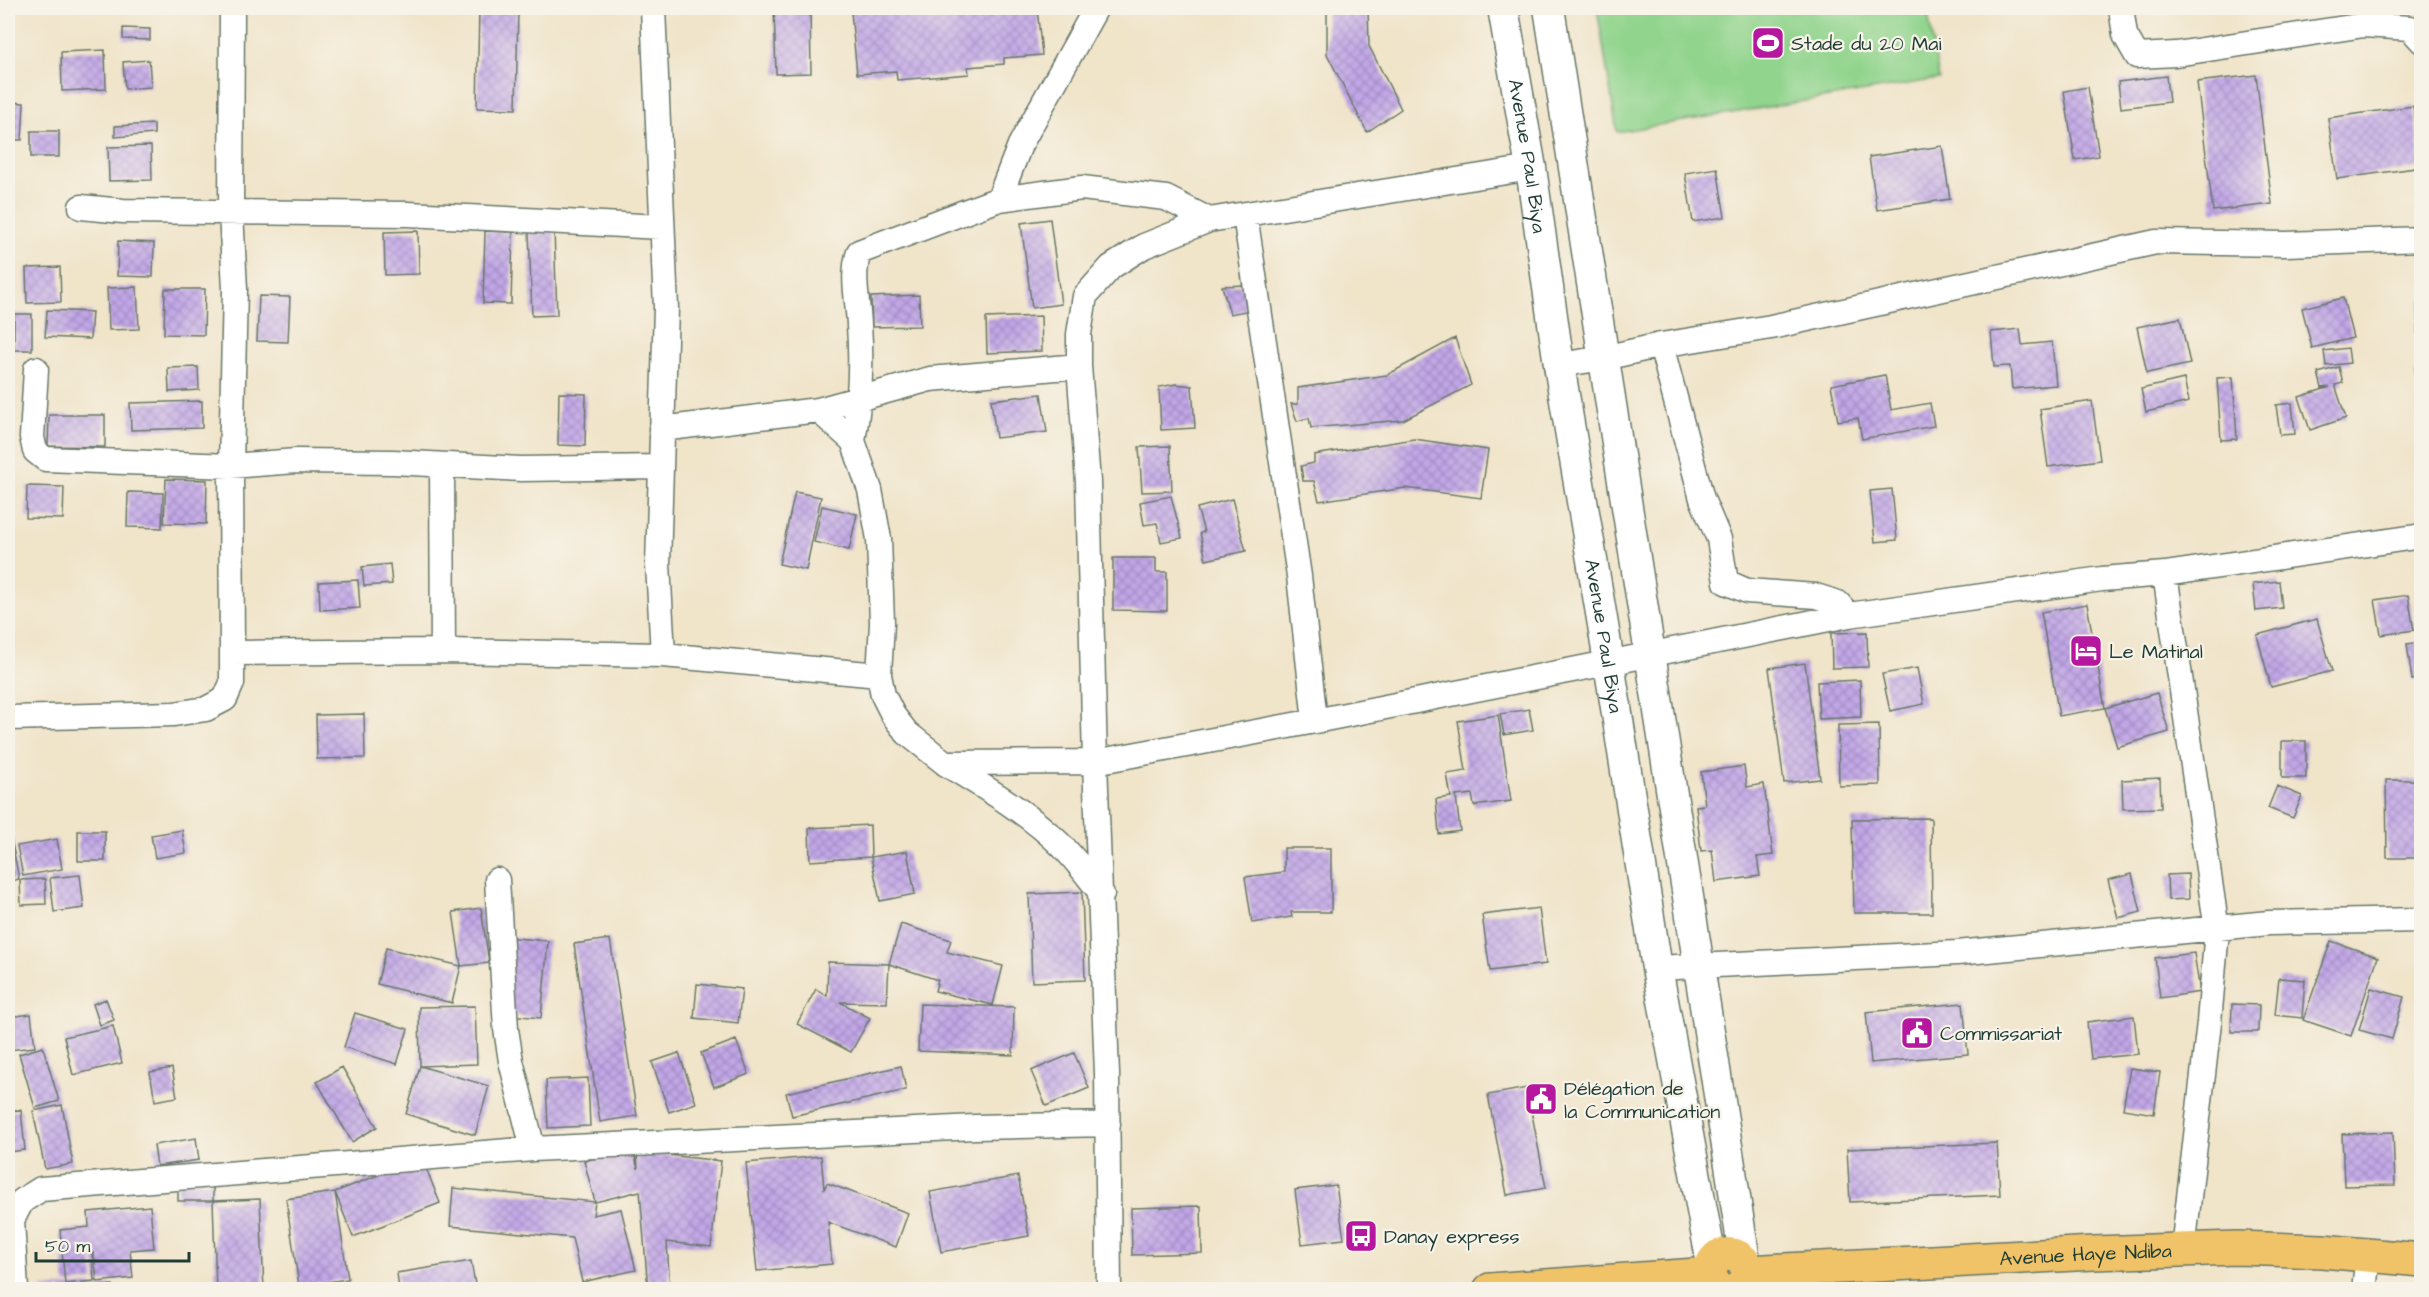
<svg xmlns="http://www.w3.org/2000/svg" width="2429" height="1297" viewBox="0 0 2429 1297" font-family="'Architects Daughter',sans-serif">
	<defs>
		<pattern id="building-cross-hatch" width="8" height="8" patternUnits="userSpaceOnUse" patternTransform="scale(1.5)"><rect width="8" height="8" fill="#c2a7e8"/><path d="M0 0l8 8M0 8l8-8" fill="none" stroke="#9d89bd"/></pattern>
	</defs>
	<rect width="100%" height="100%" fill="#f7f3e8"/>
	<filter id="ink" filterUnits="userSpaceOnUse"><feTurbulence type="fractalNoise" baseFrequency=".0167" numOctaves="2"/><feDisplacementMap in="SourceGraphic" scale="12" xChannelSelector="R" yChannelSelector="G"/><feConvolveMatrix kernelMatrix="1 2 1 2 8 2 1 2 1" color-interpolation-filters="sRGB"/></filter>
	<filter id="wash" filterUnits="userSpaceOnUse"><feTurbulence type="fractalNoise" baseFrequency=".008" numOctaves="4" result="noise"/><feDisplacementMap in="SourceGraphic" scale="24" xChannelSelector="R" yChannelSelector="G"/><feGaussianBlur stdDeviation="1.35" result="paint"/><feColorMatrix in="noise" values="0 0 0 0 0 0 0 0 0 0 0 0 0 0 0 0 0 1.4 0 .05"/><feComposite in="paint" operator="in"/></filter>
	<g filter="url(#wash)">
		<rect width="100%" height="100%" fill="#f0e4c9"/>
		<path fill="#91d48d" stroke="#588860" stroke-width="1.5" d="M 1597,8 L 1927,8 L 1939,79 L 1617,132 Z"/>
		<g id="blocks">
			<path fill="url(#building-cross-hatch)" d="M 158,8 L 193,8 L 193,13 Z
				M 479,8 L 518,8 L 516,109 L 477,108 Z
				M 774,8 L 810,8 L 811,73 L 776,74 Z
				M 885,8 L 1037,8 L 1042,55 L 1004,58 L 1004,64 L 968,67 L 969,74 L 897,80 L 896,71 L 857,74 L 851,12 Z
				M 1327,8 L 1368,8 L 1369,46 L 1401,109 L 1367,132 L 1327,54 Z
				M 123,28 L 150,29 L 150,40 L 123,39 Z
				M 105,50 L 106,89 L 62,91 L 61,52 Z
				M 149,60 L 151,87 L 125,89 L 123,62 Z
				M 2256,75 L 2272,204 L 2213,211 L 2197,82 Z
				M 2166,76 L 2169,102 L 2121,108 L 2118,82 Z
				M 2088,87 L 2099,156 L 2075,160 L 2064,91 Z
				M 11,102 L 24,103 L 22,140 L 10,140 Z
				M 2413,106 L 2422,167 L 2337,179 L 2328,118 Z
				M 154,124 L 154,134 L 115,137 L 115,126 Z
				M 31,131 L 59,131 L 59,157 L 31,157 Z
				M 151,146 L 152,180 L 109,181 L 108,147 Z
				M 1942,146 L 1950,199 L 1877,210 L 1869,157 Z
				M 1717,168 L 1725,217 L 1693,222 L 1685,173 Z
				M 1050,219 L 1061,304 L 1032,308 L 1021,223 Z
				M 554,230 L 557,315 L 532,316 L 529,231 Z
				M 418,231 L 419,274 L 385,275 L 384,232 Z
				M 485,231 L 513,232 L 511,304 L 483,303 Z
				M 118,241 L 154,243 L 153,277 L 117,276 Z
				M 60,267 L 61,302 L 27,303 L 26,268 Z
				M 1246,285 L 1251,310 L 1230,314 L 1222,286 Z
				M 137,287 L 139,329 L 109,330 L 107,288 Z
				M 165,289 L 205,289 L 204,335 L 164,334 Z
				M 919,295 L 920,326 L 872,327 L 871,297 Z
				M 259,296 L 290,297 L 288,342 L 257,341 Z
				M 2343,298 L 2353,338 L 2312,348 L 2302,308 Z
				M 2420,299 L 2422,299 L 2422,334 L 2417,333 Z
				M 47,310 L 92,312 L 90,339 L 45,337 Z
				M 14,314 L 32,314 L 32,350 L 14,350 Z
				M 1041,316 L 1042,351 L 987,353 L 986,318 Z
				M 2180,318 L 2190,364 L 2147,373 L 2137,327 Z
				M 2020,329 L 2022,345 L 2052,342 L 2056,385 L 2012,389 L 2010,366 L 1994,367 L 1991,332 Z
				M 1455,338 L 1471,385 L 1403,420 L 1311,428 L 1309,418 L 1297,421 L 1291,404 L 1298,404 L 1298,388 L 1387,375 Z
				M 2348,348 L 2350,363 L 2326,366 L 2324,351 Z
				M 198,367 L 199,390 L 169,392 L 168,368 Z
				M 2339,367 L 2343,383 L 2335,385 L 2346,418 L 2310,430 L 2299,397 L 2330,387 L 2322,388 L 2318,373 Z
				M 2422,373 L 2422,407 L 2420,407 L 2415,374 Z
				M 1885,375 L 1891,410 L 1930,403 L 1934,426 L 1862,439 L 1858,418 L 1838,421 L 1831,385 Z
				M 2233,377 L 2237,439 L 2221,440 L 2217,378 Z
				M 2184,379 L 2189,402 L 2146,412 L 2141,389 Z
				M 1176,384 L 1192,386 L 1195,428 L 1161,430 L 1159,387 Z
				M 559,393 L 586,394 L 585,446 L 558,445 Z
				M 1041,394 L 1047,432 L 996,438 L 991,400 Z
				M 202,401 L 202,428 L 131,430 L 130,403 Z
				M 2092,401 L 2100,460 L 2048,467 L 2040,409 Z
				M 2292,403 L 2295,434 L 2280,435 L 2276,405 Z
				M 49,415 L 105,415 L 105,447 L 48,446 Z
				M 1414,439 L 1488,450 L 1481,498 L 1405,488 L 1319,501 L 1314,481 L 1303,481 L 1301,466 L 1314,463 L 1314,455 Z
				M 1170,446 L 1172,491 L 1142,492 L 1139,447 Z
				M 166,479 L 207,480 L 206,524 L 164,523 Z
				M 27,486 L 64,487 L 63,519 L 26,518 Z
				M 1892,489 L 1897,540 L 1875,542 L 1870,491 Z
				M 128,492 L 163,493 L 162,528 L 127,527 Z
				M 795,492 L 821,497 L 806,570 L 779,564 Z
				M 1171,496 L 1182,538 L 1161,542 L 1157,523 L 1144,525 L 1140,502 Z
				M 1232,499 L 1246,551 L 1206,560 L 1200,533 L 1204,532 L 1197,508 Z
				M 822,506 L 857,514 L 849,550 L 814,542 Z
				M 1113,558 L 1156,558 L 1156,572 L 1167,572 L 1167,611 L 1113,610 Z
				M 390,564 L 392,584 L 364,586 L 362,567 Z
				M 358,580 L 360,608 L 320,610 L 319,582 Z
				M 2279,581 L 2282,608 L 2256,611 L 2253,584 Z
				M 2408,595 L 2414,630 L 2381,635 L 2375,600 Z
				M 2087,604 L 2105,708 L 2059,716 L 2041,612 Z
				M 2317,619 L 2332,671 L 2271,687 L 2257,635 Z
				M 1867,632 L 1868,667 L 1832,668 L 1831,633 Z
				M 2422,642 L 2422,679 L 2412,680 L 2407,644 Z
				M 1805,663 L 1820,779 L 1784,783 L 1769,668 Z
				M 1917,668 L 1924,704 L 1890,711 L 1882,674 Z
				M 1860,680 L 1861,717 L 1819,719 L 1817,682 Z
				M 2157,693 L 2169,732 L 2117,747 L 2105,708 Z
				M 1529,709 L 1533,730 L 1504,735 L 1500,714 Z
				M 364,714 L 365,758 L 317,759 L 316,715 Z
				M 1498,715 L 1511,801 L 1474,806 L 1472,794 L 1456,796 L 1460,831 L 1439,834 L 1436,799 L 1451,797 L 1447,774 L 1466,771 L 1458,721 Z
				M 1879,724 L 1880,785 L 1839,786 L 1838,725 Z
				M 2282,741 L 2306,741 L 2306,778 L 2282,778 Z
				M 1744,766 L 1747,787 L 1764,784 L 1773,855 L 1757,857 L 1760,876 L 1716,882 L 1712,850 L 1701,851 L 1696,806 L 1705,805 L 1701,772 Z
				M 2160,778 L 2161,808 L 2123,809 L 2122,780 Z
				M 2386,780 L 2422,780 L 2422,858 L 2387,858 Z
				M 2277,786 L 2302,796 L 2293,818 L 2268,808 Z
				M 1931,818 L 1932,913 L 1854,913 L 1852,819 Z
				M 870,825 L 871,857 L 810,861 L 809,828 Z
				M 182,830 L 186,853 L 155,858 L 151,835 Z
				M 78,831 L 105,831 L 105,861 L 78,861 Z
				M 8,838 L 11,838 L 19,879 L 8,882 Z
				M 57,839 L 62,869 L 23,876 L 17,846 Z
				M 1284,848 L 1331,848 L 1331,912 L 1291,912 L 1292,917 L 1252,923 L 1245,877 L 1284,872 Z
				M 907,851 L 915,894 L 880,901 L 871,857 Z
				M 2132,874 L 2141,912 L 2118,918 L 2108,880 Z
				M 2188,874 L 2189,899 L 2168,900 L 2167,875 Z
				M 80,875 L 84,908 L 54,912 L 50,878 Z
				M 45,879 L 46,904 L 21,905 L 20,880 Z
				M 1082,892 L 1085,980 L 1032,982 L 1029,894 Z
				M 481,908 L 489,963 L 461,966 L 453,912 Z
				M 1539,908 L 1546,964 L 1490,971 L 1482,915 Z
				M 901,924 L 951,940 L 947,952 L 1003,966 L 993,1005 L 935,991 L 938,980 L 889,964 Z
				M 506,937 L 548,941 L 541,1018 L 499,1014 Z
				M 610,939 L 637,1116 L 600,1122 L 574,944 Z
				M 2331,941 L 2378,957 L 2351,1036 L 2303,1020 Z
				M 386,948 L 461,966 L 452,1003 L 377,984 Z
				M 2194,953 L 2200,992 L 2160,998 L 2155,958 Z
				M 828,962 L 889,964 L 887,1003 L 840,1002 L 870,1018 L 851,1052 L 797,1024 L 816,989 L 827,996 Z
				M 2279,978 L 2305,980 L 2302,1018 L 2275,1015 Z
				M 697,984 L 742,989 L 738,1023 L 694,1018 Z
				M 2371,988 L 2404,997 L 2392,1039 L 2359,1030 Z
				M 106,999 L 114,1020 L 100,1025 L 93,1004 Z
				M 1963,1003 L 1968,1054 L 1871,1063 L 1866,1012 Z
				M 920,1004 L 1014,1007 L 1013,1055 L 918,1051 Z
				M 2232,1004 L 2259,1005 L 2258,1032 L 2231,1032 Z
				M 475,1006 L 477,1064 L 420,1066 L 419,1007 Z
				M 355,1013 L 408,1029 L 397,1064 L 344,1047 Z
				M 31,1014 L 35,1047 L 8,1050 L 8,1017 Z
				M 2134,1016 L 2138,1054 L 2091,1059 L 2087,1022 Z
				M 113,1026 L 122,1063 L 73,1075 L 64,1037 Z
				M 736,1040 L 749,1074 L 714,1087 L 701,1053 Z
				M 43,1047 L 59,1101 L 35,1108 L 19,1054 Z
				M 679,1053 L 696,1103 L 669,1112 L 652,1062 Z
				M 1074,1053 L 1089,1088 L 1046,1106 L 1031,1071 Z
				M 420,1066 L 489,1086 L 475,1135 L 406,1114 Z
				M 901,1066 L 906,1090 L 792,1116 L 786,1093 Z
				M 342,1067 L 377,1127 L 352,1142 L 317,1082 Z
				M 172,1068 L 177,1097 L 155,1101 L 150,1072 Z
				M 2130,1068 L 2160,1072 L 2154,1114 L 2123,1109 Z
				M 588,1078 L 590,1126 L 548,1128 L 546,1080 Z
				M 1527,1088 L 1546,1188 L 1507,1195 L 1488,1095 Z
				M 62,1105 L 73,1164 L 45,1169 L 33,1111 Z
				M 21,1110 L 25,1150 L 8,1152 L 8,1111 Z
				M 2393,1132 L 2395,1185 L 2344,1186 L 2342,1134 Z
				M 196,1138 L 199,1160 L 157,1166 L 154,1145 Z
				M 1997,1143 L 2000,1195 L 1850,1202 L 1847,1149 Z
				M 633,1149 L 638,1169 L 637,1156 L 659,1154 L 721,1161 L 711,1247 L 667,1242 L 670,1290 L 648,1290 L 640,1191 L 595,1202 L 593,1215 L 621,1209 L 636,1270 L 582,1282 L 572,1238 L 450,1226 L 453,1188 L 595,1202 L 584,1161 Z
				M 821,1156 L 824,1189 L 827,1183 L 908,1213 L 896,1247 L 828,1222 L 832,1264 L 757,1271 L 746,1163 Z
				M 422,1158 L 440,1203 L 353,1237 L 335,1192 L 348,1279 L 299,1286 L 286,1199 L 335,1192 Z
				M 1018,1176 L 1029,1236 L 941,1252 L 930,1192 Z
				M 178,1181 L 213,1181 L 213,1201 L 178,1201 Z
				M 1336,1185 L 1344,1239 L 1302,1244 L 1295,1190 Z
				M 260,1199 L 264,1290 L 216,1290 L 213,1201 Z
				M 150,1206 L 154,1248 L 130,1250 L 133,1278 L 97,1282 L 94,1253 L 92,1254 L 94,1281 L 65,1284 L 60,1230 L 89,1227 L 88,1212 Z
				M 1201,1206 L 1202,1253 L 1132,1255 L 1131,1208 Z
				M 471,1261 L 476,1290 L 399,1290 L 397,1273 Z
				M 93,1285 L 93,1290 L 42,1290 L 42,1288 Z
				M 113,1285 L 114,1290 L 95,1290 L 95,1287 Z"/>
		</g>
	</g>
	<g filter="url(#ink)">
		<use href="#blocks" fill-opacity="0" stroke="#687768" stroke-width="1.5"/>
		<g fill="none" stroke-linecap="round" stroke-linejoin="round">
			<g stroke="#687768" stroke-width="27">
				<path id="minor" d="M 232,8 L 231,212 L 235,289 L 231,466 L 232,653 L 443,651 L 663,655 L 879,675 L 883,695 L 893,715 L 907,733 L 945,763 L 1095,762 L 1107,1074 L 1109,1290
					M 653,8 L 666,308 L 658,564 L 663,655
					M 2121,8 L 2125,35 L 2137,56 L 2176,54 L 2364,25 L 2410,28 L 2422,41
					M 1531,168 L 1209,220 L 1144,246 L 1111,267 L 1085,296 L 1079,334 L 1079,366 L 1088,482 L 1095,762 L 1315,721 L 1849,615 L 2102,579 L 2165,574 L 2422,536
					M 999,199 L 1020,145 L 1096,8
					M 81,207 L 123,211 L 408,214 L 661,227
					M 1245,215 L 1299,576 L 1315,721
					M 1661,345 L 1702,499 L 1719,539 L 1726,582 L 1747,591 L 1816,596 L 1838,603 L 1849,615
					M 1559,365 L 1604,358 L 1661,345 L 1771,327 L 2156,242 L 2286,244 L 2422,239
					M 36,369 L 32,437 L 35,451 L 45,459 L 231,466 L 296,461 L 393,462 L 521,469 L 660,467
					M 818,410 L 853,441 L 870,490 L 879,539 L 882,623 L 879,675
					M 661,429 L 818,410 L 930,379 L 1079,366
					M 853,441 C 860,402 862,365 859,325 C 858,300 851,276 859,252 L 999,199 L 1082,188 L 1166,198 L 1209,220
					M 442,467 L 443,651
					M 2165,574 L 2217,930 L 2209,1022 L 2183,1250
					M 8,718 L 174,714 L 206,709 L 225,699 L 232,683 L 232,653
					M 946,764 C 987,789 1029,813 1063,847 C 1077,861 1089,878 1102,894
					M 497,880 L 506,1029 L 511,1061 L 533,1149
					M 1657,968 L 1957,953 L 2269,923 L 2422,920
					M 16,1290 L 12,1220 L 22,1201 L 41,1189 L 533,1149 L 975,1127 L 1108,1124
					M 2364,1290 L 2368,1255"/>
			</g>
			<g stroke="#687768" stroke-width="33">
				<g id="tertiary">
					<path id="s1" d="M 1503,8 L 1531,168 L 1559,365 L 1603,625 L 1657,968 L 1712,1264"/>
					<path d="M 1549,8 L 1745,1261"/>
				</g>
			</g>
			<g stroke="#687768" stroke-width="36">
				<g id="trunk">
					<path id="s2" d="M 1748,1272 L 2094,1253 L 2236,1248 L 2322,1251 L 2422,1260"/>
					<path d="M 1490,1290 L 1710,1274"/>
					<path d="M 1720,1290 C 1708,1280 1707,1266 1719,1256 C 1742,1248 1759,1273 1739,1289"/>
				</g>
			</g>
			<use href="#minor" stroke="#fff" stroke-width="24"/>
			<use href="#tertiary" stroke="#fff" stroke-width="30"/>
			<use href="#trunk" stroke="#f0c369" stroke-width="33"/>
		</g>
	</g>
	<defs>
		<g id="stadium-square" transform="scale(1.725)"><rect x="-9" y="-9" width="18" height="18" rx="4" fill="#b5179e" stroke="#f7f3e8"/><path d="M0-5a6.5 5 0 1 0 0 10a6.5 5 0 1 0 0-10ZM-3.5-1.8h7v3.6h-7Z" fill="#fff"/></g>
		<g id="hotel-square" transform="scale(1.725)"><rect x="-9" y="-9" width="18" height="18" rx="4" fill="#b5179e" stroke="#f7f3e8"/><path d="M-6-4.5h1.5V1H6V5H4.5V3h-9V5H-6ZM-4 0a1.8 1.8 0 1 1 3.6 0ZM.5 0V-2.5h3Q6-2.5 6 0Z" fill="#fff"/></g>
		<g id="civic-square" transform="scale(1.725)"><rect x="-9" y="-9" width="18" height="18" rx="4" fill="#b5179e" stroke="#f7f3e8"/><path d="M-.6-6.5H3V-4.5H.6V-3L4-1V1h2V6H-6V1h2V-1L-.6-3ZM-1.2 2.5V6h2.4V2.5Z" fill="#fff"/></g>
		<g id="bus-square" transform="scale(1.725)"><rect x="-9" y="-9" width="18" height="18" rx="4" fill="#b5179e" stroke="#f7f3e8"/><path d="M-5-6H5V4H4V6H2V4H-2V6H-4V4H-5ZM-3.5-4V0h7V-4ZM-3.5 1.2v1.5H-2V1.2ZM2 1.2v1.5H3.5V1.2Z" fill="#fff"/></g>
	</defs>
	<g fill-rule="evenodd">
		<use href="#stadium-square" x="1768" y="43"/>
		<use href="#hotel-square" x="2086" y="651"/>
		<use href="#civic-square" x="1917" y="1033"/>
		<use href="#civic-square" x="1541" y="1099"/>
		<use href="#bus-square" x="1361" y="1236"/>
	</g>
	<g text-anchor="middle" stroke-width="4.5" stroke-linejoin="round" paint-order="stroke">
		<g font-size="20" fill="#1f3d34" stroke="#f7f3e8" text-anchor="start">
			<text x="1791" y="50">Stade du 20 Mai</text>
			<text x="2109" y="658">Le Matinal</text>
			<text x="1940" y="1040">Commissariat</text>
			<text x="1564" y="1095">Délégation de<tspan x="1564" dy="23">la Communication</tspan></text>
			<text x="1384" y="1243">Danay express</text>
		</g>
		<g font-size="20" fill="#1f3d34" stroke="#f7f3e8">
			<text dy="7" stroke="none"><textPath href="#s1" startOffset="150">Avenue Paul Biya</textPath></text>
			<text dy="7" stroke="none"><textPath href="#s1" startOffset="636">Avenue Paul Biya</textPath></text>
			<text dy="7" stroke="none"><textPath href="#s2" startOffset="338">Avenue Haye Ndiba</textPath></text>
		</g>
	</g>
	<rect width="2429" height="1297" fill="none" stroke="#f7f3e8" stroke-width="30"/>
	<path d="M36 1252v9h153v-9" fill="none" stroke="#1f3d34" stroke-width="3"/>
	<text x="45" y="1252" font-size="18" fill="#1f3d34" stroke="#f7f3e8" stroke-width="4.5" paint-order="stroke">50 m</text>
</svg>
